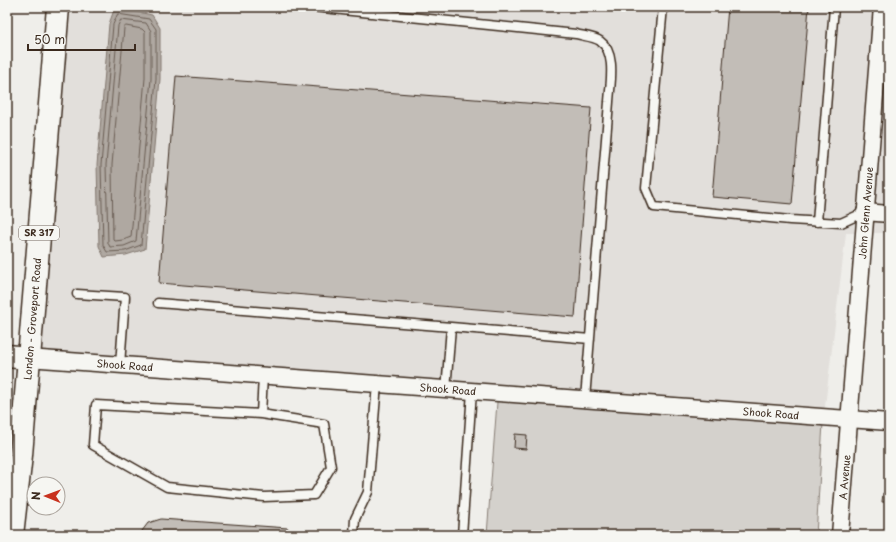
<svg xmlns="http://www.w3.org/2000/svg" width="896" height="542" viewBox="0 0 896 542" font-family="'Playpen Sans',sans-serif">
	<rect width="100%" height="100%" fill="#efeeea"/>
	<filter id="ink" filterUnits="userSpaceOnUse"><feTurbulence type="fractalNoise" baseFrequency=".025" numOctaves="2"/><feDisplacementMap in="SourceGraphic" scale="8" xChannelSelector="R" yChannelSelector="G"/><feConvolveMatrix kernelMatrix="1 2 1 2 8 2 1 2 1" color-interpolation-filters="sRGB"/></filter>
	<g filter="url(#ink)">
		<path fill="#e2dfdb" d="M 68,7 L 889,7 L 889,233 L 846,233 L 823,423 L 41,352 Z"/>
		<path fill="#d4d1cc" stroke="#887e75" d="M 498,389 L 823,423 L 816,535 L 487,535 Z"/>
		<path fill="#afa8a1" stroke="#81766d" d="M 114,10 L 133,11 L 152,15 L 160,28 L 160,79 L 145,249 L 126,255 L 104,257 L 99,246 L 97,165 L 109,24 Z"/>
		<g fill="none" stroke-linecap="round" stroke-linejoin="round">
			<path stroke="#695c52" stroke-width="1" d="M 118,14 L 149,19 L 156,29 L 156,79 L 141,245 L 125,251 L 107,252 L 103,245 L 101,165 L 113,25 Z
				M 121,20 L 146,23 L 151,31 L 151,79 L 136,241 L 124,246 L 110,247 L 108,243 L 106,165 L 118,26 Z
				M 126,26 L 142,29 L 145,32 L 145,78 L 131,237 L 123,240 L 115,241 L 113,239 L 112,165 L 124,28 Z"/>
		</g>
		<path fill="#c2bdb7" stroke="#3b2a1e" d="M 728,7 L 809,7 L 792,204 L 712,197 Z
			M 176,76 L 591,108 L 575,317 L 159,283 Z
			M 515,434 L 527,435 L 526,449 L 514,448 Z
			M 883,493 L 889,494 L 889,502 L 882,502 Z
			M 161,519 L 288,528 L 288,535 L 139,535 L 148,523 Z"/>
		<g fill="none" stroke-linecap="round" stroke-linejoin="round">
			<g stroke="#3b2a1e" stroke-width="11">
				<path id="lane" d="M 313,7 L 576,34 C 583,36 595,37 600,41 C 617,53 610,84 609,102 L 585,399
					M 663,7 L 646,188 L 654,207 L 790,220 L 841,223 L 865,212
					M 817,222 L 834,7
					M 77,294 L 125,297 L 120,365
					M 158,303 L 451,327
					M 446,390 L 451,327 L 590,339
					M 261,414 L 324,424 L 331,467 L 314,495 L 264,497 L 167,487 L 93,445 L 96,405 L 261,414 L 263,376
					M 354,535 L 355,519 L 368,492 L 377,384
					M 462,535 L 472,391"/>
			</g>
			<g stroke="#3b2a1e" stroke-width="19">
				<g id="street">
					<path d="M 865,212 L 889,214"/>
					<path id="s1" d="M 28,358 L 889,422"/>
					<path id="s2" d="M 840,535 L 882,7"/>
				</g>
			</g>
			<g stroke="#3b2a1e" stroke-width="25">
				<path id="secondary" d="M 7,356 L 28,358"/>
			</g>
			<g stroke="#3b2a1e" stroke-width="25">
				<g id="primary">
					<path id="s3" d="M 12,535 L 21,455 L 58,7"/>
				</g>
			</g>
			<use href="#lane" stroke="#f6f6f2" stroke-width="8"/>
			<use href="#street" stroke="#f6f6f2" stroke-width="16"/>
			<use href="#secondary" stroke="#f6f6f2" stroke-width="22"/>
			<use href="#primary" stroke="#f6f6f2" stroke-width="22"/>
		</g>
	</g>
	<g text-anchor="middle" stroke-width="3" stroke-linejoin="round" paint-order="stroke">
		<rect fill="#f6f6f2" stroke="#73675e" stroke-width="1" x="19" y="226" width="40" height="14" rx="3"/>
		<g font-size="9" font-weight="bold" fill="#3b2a1e">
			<text x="39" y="236">SR 317</text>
		</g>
		<g font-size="10" fill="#3b2a1e" stroke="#f6f6f2">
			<text dy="4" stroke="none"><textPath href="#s2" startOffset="323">John Glenn Avenue</textPath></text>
			<text dy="4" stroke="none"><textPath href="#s3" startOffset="217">London - Groveport Road</textPath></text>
			<text dy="4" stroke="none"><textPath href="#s1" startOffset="97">Shook Road</textPath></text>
			<text dy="4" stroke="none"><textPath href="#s1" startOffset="421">Shook Road</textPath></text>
			<text dy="4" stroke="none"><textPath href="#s1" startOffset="745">Shook Road</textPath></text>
			<text dy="4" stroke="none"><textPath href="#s2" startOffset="58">A Avenue</textPath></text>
		</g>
	</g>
	<rect width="896" height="542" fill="none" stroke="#f6f6f2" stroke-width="24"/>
	<rect x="12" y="12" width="872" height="518" fill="none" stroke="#3b2a1e" stroke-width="1.5" filter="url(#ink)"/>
	<g transform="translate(46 496) rotate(271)"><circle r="19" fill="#f6f6f2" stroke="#aba49d"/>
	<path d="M0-3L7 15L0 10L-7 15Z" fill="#c8321e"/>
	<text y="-6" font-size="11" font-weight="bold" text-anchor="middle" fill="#3b2a1e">N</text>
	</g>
	<path d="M28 44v6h107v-6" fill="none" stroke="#3b2a1e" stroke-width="2"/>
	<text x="34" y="44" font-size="12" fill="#3b2a1e" stroke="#f6f6f2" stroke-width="3" paint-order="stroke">50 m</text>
</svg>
